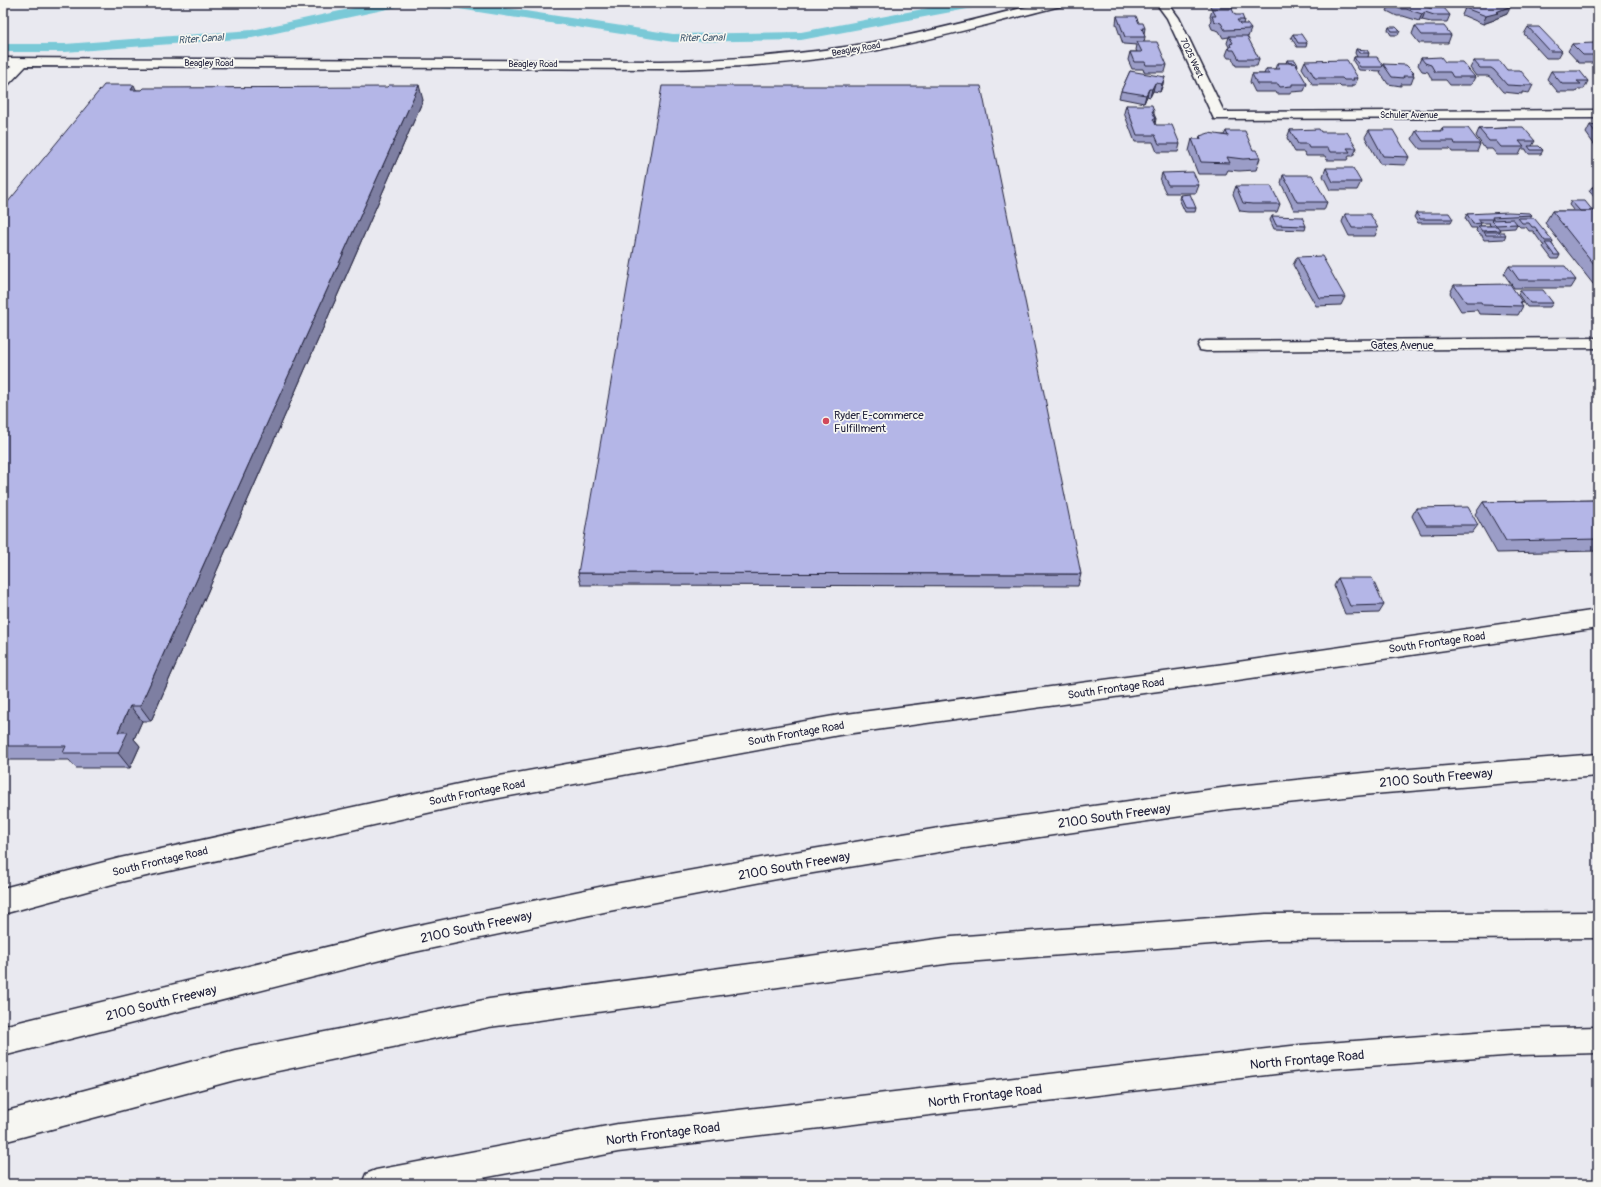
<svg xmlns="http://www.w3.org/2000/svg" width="1601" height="1187" viewBox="0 0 1601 1187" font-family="Pangolin,sans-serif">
	<rect width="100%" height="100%" fill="#e9e9f0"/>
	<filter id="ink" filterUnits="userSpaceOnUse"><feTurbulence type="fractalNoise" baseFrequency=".025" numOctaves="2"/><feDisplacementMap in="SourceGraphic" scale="8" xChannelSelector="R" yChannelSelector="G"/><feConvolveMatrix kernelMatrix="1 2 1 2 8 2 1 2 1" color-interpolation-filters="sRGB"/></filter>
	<g filter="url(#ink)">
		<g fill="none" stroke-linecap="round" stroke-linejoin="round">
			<path fill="#7ac9d7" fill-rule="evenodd" d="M 377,3 L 404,3 L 402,6 L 397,7 L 252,38 L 65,52 L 3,52 L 3,44 L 65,44 L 252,30 Z
				M 418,3 L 474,3 L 673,34 L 801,32 L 955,3 L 985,3 L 983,6 L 978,7 L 801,40 L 673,42 L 459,9 L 425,7 L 420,6 Z"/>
			<g stroke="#22223b" stroke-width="3">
				<path id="street" d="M 1156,3 L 1168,3 L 1179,18 L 1224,112 L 1598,110 L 1598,118 L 1214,119 L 1167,18 Z
					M 1598,338 L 1598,348 L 1206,351 L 1200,350 L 1198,346 L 1200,342 L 1206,341 Z
					M 1598,1027 L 1598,1053 L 1517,1055 L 1300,1071 L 618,1152 L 451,1184 L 362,1184 L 366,1174 L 376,1170 L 618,1124 L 1300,1045 L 1517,1029 Z"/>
			</g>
			<g stroke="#22223b" stroke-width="3">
				<path id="secondary" d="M 1042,3 L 1063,3 L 1061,6 C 1000,21 940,38 878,50 C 806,63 733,68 660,69 L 26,66 L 8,85 L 3,86 L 3,74 L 11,66 L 3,66 L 3,58 L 660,61 C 734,60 807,55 880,41 C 934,31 988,16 1042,3 Z
					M 1598,610 L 1598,628 L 1224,682 L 839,735 L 472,803 L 120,882 L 3,914 L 3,888 L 120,858 L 472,781 L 839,715 L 1224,664 Z"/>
			</g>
			<g stroke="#22223b" stroke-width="3">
				<path id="highway" d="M 1598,754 L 1598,776 L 1373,794 L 1229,809 L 951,850 L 777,879 L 609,911 L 400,955 L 3,1056 L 3,1026 L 400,929 L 609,885 L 777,855 L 951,826 L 1229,787 L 1373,772 Z
					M 1598,912 L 1598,938 L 1266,940 L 952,963 L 489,1027 L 235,1080 L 3,1142 L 3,1112 L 235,1050 L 489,999 L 952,937 L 1266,914 Z"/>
			</g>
			<use href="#street" fill="#f6f6f2" fill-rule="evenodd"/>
			<use href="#secondary" fill="#f6f6f2" fill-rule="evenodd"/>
			<use href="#highway" fill="#f6f6f2" fill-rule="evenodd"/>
		</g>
		<path fill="#9b9dc7" stroke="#22223b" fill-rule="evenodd" d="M 1204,3 L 1233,3 L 1234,4 L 1232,10 L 1235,15 L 1244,20 L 1243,24 L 1251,29 L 1248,37 L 1247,37 L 1259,59 L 1257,66 L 1236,66 L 1232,58 L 1228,58 L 1226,55 L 1229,47 L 1227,43 L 1229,37 L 1223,38 L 1219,31 L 1212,29 L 1210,24 L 1211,19 L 1210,17 L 1212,10 L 1209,4 L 1205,4 Z
			M 1479,3 L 1507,14 L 1495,19 L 1494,20 L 1483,24 L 1462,15 L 1465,8 L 1478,6 Z
			M 1390,4 L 1430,5 L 1429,8 L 1450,15 L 1447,22 L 1431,22 L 1422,20 L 1419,21 L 1403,16 L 1397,16 L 1387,11 Z
			M 1117,16 L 1139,23 L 1145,28 L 1144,34 L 1145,37 L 1144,42 L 1167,65 L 1165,72 L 1144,72 L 1143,69 L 1132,69 L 1128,60 L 1130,52 L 1137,52 L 1136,50 L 1137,45 L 1123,44 L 1116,24 Z
			M 1415,26 L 1451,35 L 1448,43 L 1419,43 L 1412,34 Z
			M 1389,27 L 1400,31 L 1398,35 L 1391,35 L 1388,30 Z
			M 1528,27 L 1562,51 L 1558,58 L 1546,58 L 1524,34 Z
			M 1293,34 L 1307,43 L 1306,47 L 1297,47 L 1291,37 Z
			M 1572,44 L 1598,47 L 1598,63 L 1579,63 L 1568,51 Z
			M 1356,49 L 1369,53 L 1368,57 L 1383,66 L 1383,64 L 1414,73 L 1413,74 L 1414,76 L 1411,84 L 1401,84 L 1401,86 L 1388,84 L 1380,72 L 1381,71 L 1359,70 L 1353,61 L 1354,57 L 1357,57 L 1355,53 Z
			M 1421,58 L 1445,62 L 1475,77 L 1471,85 L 1450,85 L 1446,80 L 1432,80 L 1428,72 L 1422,71 L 1418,65 Z
			M 1287,60 L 1298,65 L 1297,68 L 1307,84 L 1304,91 L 1291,92 L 1290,94 L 1277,94 L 1276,92 L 1255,92 L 1250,82 L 1252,74 L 1264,74 L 1266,69 L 1275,69 L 1277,63 L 1286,63 Z
			M 1305,61 L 1358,78 L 1355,85 L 1352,85 L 1352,87 L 1341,87 L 1339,85 L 1313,85 L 1302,68 Z
			M 1474,61 L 1507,70 L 1533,85 L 1529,93 L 1522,92 L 1522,94 L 1503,92 L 1491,78 L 1488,76 L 1476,76 L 1470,68 Z
			M 1130,71 L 1163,84 L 1160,92 L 1153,91 L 1150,97 L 1147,96 L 1144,103 L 1119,98 L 1121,91 Z
			M 1551,71 L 1588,81 L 1584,89 L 1578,89 L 1576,92 L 1558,92 L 1547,79 Z
			M 136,90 L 423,100 L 151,721 L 142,721 L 134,739 L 140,746 L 130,768 L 76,768 L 69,760 L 3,760 L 3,208 Z
			M 1126,105 L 1154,111 L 1154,114 L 1156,119 L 1155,124 L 1156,125 L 1180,144 L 1178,152 L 1157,152 L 1153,142 L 1135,142 L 1124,113 Z
			M 1590,125 L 1598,126 L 1598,147 L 1596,147 L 1586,133 Z
			M 1506,127 L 1535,141 L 1532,146 L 1543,150 L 1541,154 L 1529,154 L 1526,150 L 1526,149 L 1522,149 L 1519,155 L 1497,155 L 1492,149 L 1485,149 L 1476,136 L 1479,129 L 1506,128 Z
			M 1442,128 L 1480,144 L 1477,152 L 1452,152 L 1450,149 L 1420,149 L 1412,139 L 1416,131 L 1440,131 Z
			M 1290,130 L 1321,132 L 1357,148 L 1353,156 L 1349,156 L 1347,160 L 1327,160 L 1325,156 L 1306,156 L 1304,152 L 1295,152 L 1287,138 Z
			M 1369,130 L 1409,157 L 1405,165 L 1380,164 L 1365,137 Z
			M 1226,131 L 1253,150 L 1260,158 L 1256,170 L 1239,171 L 1228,170 L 1226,174 L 1198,174 L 1189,151 L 1192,139 L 1199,139 L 1200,136 L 1224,135 Z
			M 1326,168 L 1361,182 L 1357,190 L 1330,190 L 1323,176 Z
			M 1162,173 L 1199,185 L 1196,193 L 1166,193 L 1160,181 Z
			M 1283,175 L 1327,202 L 1324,210 L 1294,210 L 1281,183 Z
			M 1236,186 L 1280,204 L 1277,212 L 1249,212 L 1240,211 L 1233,194 Z
			M 1592,187 L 1598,187 L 1598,201 L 1589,191 Z
			M 1180,195 L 1196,208 L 1195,212 L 1185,212 L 1179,199 Z
			M 1571,201 L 1593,211 L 1598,211 L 1598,289 L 1597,289 L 1545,223 L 1552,211 L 1574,211 L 1569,205 Z
			M 1416,213 L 1453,219 L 1451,223 L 1418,223 L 1414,217 Z
			M 1345,214 L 1378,228 L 1375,236 L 1349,236 L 1342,222 Z
			M 1467,214 L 1532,215 L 1530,218 L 1553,241 L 1552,244 L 1560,255 L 1558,259 L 1552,259 L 1543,247 L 1544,245 L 1543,245 L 1533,231 L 1529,231 L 1526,227 L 1520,227 L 1517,224 L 1515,228 L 1499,229 L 1500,230 L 1499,232 L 1506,235 L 1504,239 L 1484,240 L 1482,236 L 1482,235 L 1480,235 L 1476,231 L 1477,228 L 1471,228 L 1465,218 ZM 1481,223 L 1490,223 L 1489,224 L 1491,226 L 1480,226 Z
			M 1272,216 L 1306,226 L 1305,230 L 1274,229 L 1270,220 Z
			M 1297,257 L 1345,297 L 1341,305 L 1316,306 L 1293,265 Z
			M 1509,266 L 1576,280 L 1571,288 L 1514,288 L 1504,274 Z
			M 1454,285 L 1522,302 L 1521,304 L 1523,306 L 1518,315 L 1479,314 L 1477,310 L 1461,311 L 1450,293 Z
			M 1520,290 L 1553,303 L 1550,307 L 1527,307 L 1518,294 Z
			M 1598,500 L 1598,551 L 1497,553 L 1475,514 L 1483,502 Z
			M 1416,508 L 1478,525 L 1472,533 L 1421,534 L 1412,516 Z
			M 578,573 L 1081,574 L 1078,586 L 581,585 Z
			M 1338,578 L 1384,605 L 1379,613 L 1345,614 L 1334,586 Z"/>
		<path fill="#7e7fa2" stroke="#22223b" d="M 1430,5 L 1427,12 L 1425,12 L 1422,20 L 1419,21 L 1422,14 L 1427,7 Z
			M 1511,6 L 1507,14 L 1495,19 L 1494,20 L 1483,24 L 1486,16 Z
			M 1165,77 L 1163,84 L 1160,92 L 1162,84 Z
			M 1155,83 L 1153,91 L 1150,97 L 1152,89 Z
			M 134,85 L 141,100 L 131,90 Z
			M 419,85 L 423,100 L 151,721 L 140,706 Z
			M 1149,89 L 1147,96 L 1144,103 L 1146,95 Z
			M 130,706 L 142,721 L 134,739 L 140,746 L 130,768 L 118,753 L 118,732 Z"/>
		<path fill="#b4b6e7" stroke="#22223b" d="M 1214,3 L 1233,3 L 1234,4 L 1214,4 Z
			M 1391,3 L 1424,3 L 1430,5 L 1427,7 L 1430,8 L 1444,8 L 1450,15 L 1434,15 L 1425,12 L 1422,14 L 1406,9 L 1400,9 L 1390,4 Z
			M 1479,3 L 1502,3 L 1511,6 L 1496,12 L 1498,13 L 1486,16 L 1465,8 L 1474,4 L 1479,6 L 1482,5 Z
			M 1212,9 L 1232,9 L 1235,15 L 1242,15 L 1244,20 L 1237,20 L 1240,24 L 1247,24 L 1251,29 L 1225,30 L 1221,23 L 1214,21 L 1212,16 L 1216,16 Z
			M 1117,16 L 1136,16 L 1139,23 L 1143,23 L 1145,28 L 1142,28 L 1145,37 L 1125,37 Z
			M 1415,26 L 1444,26 L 1451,35 L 1422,35 Z
			M 1389,27 L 1396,27 L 1400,31 L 1392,31 Z
			M 1528,27 L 1539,27 L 1562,51 L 1550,51 Z
			M 1293,34 L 1301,34 L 1307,43 L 1298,43 Z
			M 1229,36 L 1247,36 L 1259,59 L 1239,59 L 1234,50 L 1230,50 L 1229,47 L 1231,47 L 1230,44 L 1233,43 Z
			M 1137,42 L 1157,42 L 1167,65 L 1146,65 L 1145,62 L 1134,62 L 1130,52 L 1142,52 Z
			M 1594,43 L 1598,47 L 1598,55 L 1583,55 L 1572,44 Z
			M 1356,49 L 1367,50 L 1369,53 L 1359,53 Z
			M 1354,57 L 1377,57 L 1383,66 L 1382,67 L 1360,67 Z
			M 1441,57 L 1445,62 L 1462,62 L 1475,77 L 1453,77 L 1450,72 L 1435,72 L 1431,65 L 1425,63 L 1421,58 Z
			M 1287,60 L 1295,60 L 1298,65 L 1296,65 L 1295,63 L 1289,63 Z
			M 1347,60 L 1358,78 L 1353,78 L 1354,80 L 1344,80 L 1342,78 L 1315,78 L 1305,61 Z
			M 1474,61 L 1500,61 L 1507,70 L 1520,70 L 1533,85 L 1524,85 L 1526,86 L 1507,85 L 1494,70 L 1491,68 L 1480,68 Z
			M 1277,63 L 1295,63 L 1307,84 L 1292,84 L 1292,86 L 1280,87 L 1278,84 L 1257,84 L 1252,74 L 1269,74 L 1266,69 L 1280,69 Z
			M 1383,64 L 1406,65 L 1414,73 L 1412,73 L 1414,76 L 1403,76 L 1404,78 L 1392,77 Z
			M 1130,71 L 1165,77 L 1162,84 L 1155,83 L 1152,89 L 1149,89 L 1146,95 L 1121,91 Z
			M 1551,71 L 1580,71 L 1588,81 L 1577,81 L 1581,84 L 1562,84 Z
			M 104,85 L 134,85 L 131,90 L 142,90 L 144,88 L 387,87 L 389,85 L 419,85 L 140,706 L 130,706 L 118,732 L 128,732 L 118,753 L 63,753 L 66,746 L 3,746 L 3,208 Z
			M 662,86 L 981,86 L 1081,574 L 578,573 Z
			M 1126,105 L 1152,105 L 1154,111 L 1152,111 L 1156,119 L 1153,119 L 1156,125 L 1172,125 L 1180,144 L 1159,144 L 1155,135 L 1137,135 Z
			M 1590,125 L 1598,126 L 1598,136 Z
			M 1506,127 L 1523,127 L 1535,141 L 1519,141 L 1524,147 L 1501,147 L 1496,141 L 1489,141 L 1479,129 L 1507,128 Z
			M 1442,128 L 1468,128 L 1480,144 L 1455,144 L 1454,141 L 1423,141 L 1416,131 L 1443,131 Z
			M 1319,129 L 1321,132 L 1347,132 L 1357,148 L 1347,148 L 1350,152 L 1330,152 L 1328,148 L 1309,148 L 1307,144 L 1298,144 L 1290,130 Z
			M 1369,130 L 1393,130 L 1409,157 L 1383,156 Z
			M 1226,131 L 1245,131 L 1253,150 L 1256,150 L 1260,158 L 1243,159 L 1227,157 L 1230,163 L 1201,162 L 1192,139 L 1201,139 L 1200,136 L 1209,133 L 1228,136 Z
			M 1528,146 L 1539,146 L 1543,150 L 1531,150 Z
			M 1326,168 L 1353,168 L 1361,182 L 1333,182 Z
			M 1193,172 L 1199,185 L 1168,185 L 1162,173 Z
			M 1283,175 L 1312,175 L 1327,202 L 1297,202 Z
			M 1236,186 L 1271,186 L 1280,204 L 1252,204 L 1243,203 Z
			M 1592,187 L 1598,187 L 1598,194 Z
			M 1190,194 L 1196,208 L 1186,208 L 1180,195 Z
			M 1571,201 L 1585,201 L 1593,211 L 1580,211 Z
			M 1552,211 L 1598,211 L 1598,269 Z
			M 1508,212 L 1530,213 L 1532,215 L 1492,217 L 1493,219 L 1478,219 L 1481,223 L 1473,224 L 1467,214 Z
			M 1416,213 L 1449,213 L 1453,219 L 1420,219 Z
			M 1345,214 L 1370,214 L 1378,228 L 1352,228 Z
			M 1272,216 L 1302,217 L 1306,226 L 1276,225 Z
			M 1518,218 L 1534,218 L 1553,241 L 1545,241 L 1535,227 L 1532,227 L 1529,223 L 1522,223 Z
			M 1513,219 L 1517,224 L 1496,225 L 1491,220 Z
			M 1478,226 L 1497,226 L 1500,230 L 1482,231 Z
			M 1484,232 L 1504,232 L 1506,235 L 1486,235 Z
			M 1545,243 L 1551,243 L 1560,255 L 1554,255 Z
			M 1322,256 L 1345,297 L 1319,298 L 1297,257 Z
			M 1509,266 L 1565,266 L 1576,280 L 1519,280 Z
			M 1510,284 L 1522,302 L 1520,302 L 1523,306 L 1483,305 L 1481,302 L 1466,302 L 1454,285 Z
			M 1520,290 L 1543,290 L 1553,303 L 1530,303 Z
			M 1598,500 L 1598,539 L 1506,541 L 1483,502 Z
			M 1468,507 L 1478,525 L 1426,525 L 1416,508 Z
			M 1338,578 L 1372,578 L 1384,605 L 1350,606 Z"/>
	</g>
	<circle fill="#d1495b" stroke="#f6f6f2" stroke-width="1.5" cx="826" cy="421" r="4"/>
	<g text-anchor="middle" stroke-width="3.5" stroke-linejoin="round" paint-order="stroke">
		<g font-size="9" fill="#22223b" stroke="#f6f6f2">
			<text transform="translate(856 49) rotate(-10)" y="3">Beagley Road</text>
			<text transform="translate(1192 58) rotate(65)" y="3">7025 West</text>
			<text x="209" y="66">Beagley Road</text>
			<text x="533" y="67">Beagley Road</text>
			<text x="1409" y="118">Schuler Avenue</text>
		</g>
		<g font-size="10" font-style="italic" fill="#3c546a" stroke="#f6f6f2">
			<text transform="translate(702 37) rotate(-1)" y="4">Riter Canal</text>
			<text transform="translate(201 38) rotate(-4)" y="4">Riter Canal</text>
		</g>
		<g font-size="11" fill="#22223b" stroke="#f6f6f2">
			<text x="1402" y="349">Gates Avenue</text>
			<text transform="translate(1437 642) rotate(-8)" y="4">South Frontage Road</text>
			<text transform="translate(1116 688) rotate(-8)" y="4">South Frontage Road</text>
			<text transform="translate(796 733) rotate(-10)" y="4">South Frontage Road</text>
			<text transform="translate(477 792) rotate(-11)" y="4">South Frontage Road</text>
			<text transform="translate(160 861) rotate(-13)" y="4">South Frontage Road</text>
		</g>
		<g font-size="11" fill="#22223b" stroke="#f6f6f2" text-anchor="start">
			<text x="834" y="419">Ryder E-commerce<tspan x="834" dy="13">Fulfillment</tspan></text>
		</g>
		<g font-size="13" fill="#22223b" stroke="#f6f6f2">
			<text transform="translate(1436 777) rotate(-5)" y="5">2100 South Freeway</text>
			<text transform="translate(1114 815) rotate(-8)" y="5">2100 South Freeway</text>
			<text transform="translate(794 865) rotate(-10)" y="5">2100 South Freeway</text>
			<text transform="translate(476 926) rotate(-12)" y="5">2100 South Freeway</text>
			<text transform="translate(161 1002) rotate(-14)" y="5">2100 South Freeway</text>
			<text transform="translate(1307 1059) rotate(-5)" y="5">North Frontage Road</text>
			<text transform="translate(985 1095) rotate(-7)" y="5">North Frontage Road</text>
			<text transform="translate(663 1133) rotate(-7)" y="5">North Frontage Road</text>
		</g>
	</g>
	<rect width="1601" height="1187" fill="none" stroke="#f6f6f2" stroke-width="16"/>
	<rect x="8" y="8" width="1585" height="1171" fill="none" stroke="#22223b" stroke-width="1.5" filter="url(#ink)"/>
</svg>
